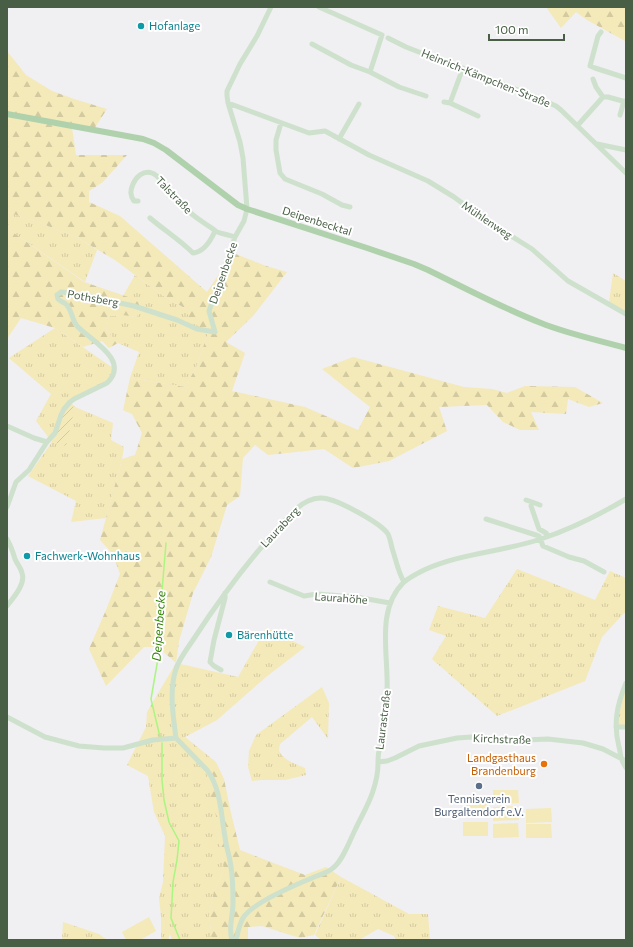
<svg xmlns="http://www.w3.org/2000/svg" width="633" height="947" viewBox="0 0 633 947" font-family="Commissioner,sans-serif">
	<defs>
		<pattern id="grass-tufts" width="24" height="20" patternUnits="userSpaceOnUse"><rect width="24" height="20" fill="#f4e9b9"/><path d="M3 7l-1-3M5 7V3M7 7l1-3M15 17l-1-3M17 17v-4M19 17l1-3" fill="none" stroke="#d3caa0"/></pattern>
		<pattern id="forest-firs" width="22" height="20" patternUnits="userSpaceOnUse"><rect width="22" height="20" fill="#f4e9b9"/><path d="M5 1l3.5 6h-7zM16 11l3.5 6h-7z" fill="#d3caa0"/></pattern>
		<pattern id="garden-furrows" width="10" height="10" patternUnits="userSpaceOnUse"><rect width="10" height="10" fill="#f4e9b9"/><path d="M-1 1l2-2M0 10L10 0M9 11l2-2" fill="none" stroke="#d3caa0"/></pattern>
	</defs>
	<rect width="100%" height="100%" fill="#f0eff2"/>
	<path fill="url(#grass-tufts)" d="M 7,212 L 35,221 L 76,237 L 97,250 L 85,282 L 11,231 L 7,226 Z
		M 613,273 L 626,281 L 626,311 L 609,302 Z
		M 135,275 L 162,295 L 188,310 L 207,331 L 208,333 L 196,368 L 185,387 L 130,378 L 139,352 L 118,343 L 106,330 L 109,316 L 122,315 L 137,317 L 140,301 L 123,296 Z
		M 55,328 L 113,368 L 109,379 L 71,403 L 75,407 L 113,423 L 111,440 L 124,447 L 122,459 L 106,518 L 71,522 L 76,501 L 28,476 L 52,442 L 36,421 L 51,394 L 9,358 Z
		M 517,569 L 595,600 L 610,571 L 626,578 L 626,613 L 624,613 L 602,637 L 585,681 L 497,716 L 432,659 L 446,636 L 429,630 L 438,606 L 485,618 Z
		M 266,628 L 305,647 L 266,677 L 217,720 L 185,737 L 216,762 L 207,772 L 211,779 L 224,870 L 214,891 L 209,914 L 212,940 L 172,940 L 170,934 L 168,940 L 162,940 L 161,939 L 161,916 L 159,898 L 163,882 L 165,836 L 154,812 L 148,776 L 127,765 L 146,727 L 147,712 L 176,663 L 238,677 Z
		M 626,685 L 626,726 L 617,726 L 617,723 Z
		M 322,687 L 329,703 L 328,739 L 312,717 L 280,744 C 280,744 279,749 279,750 C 281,759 297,765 305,768 L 306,775 L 285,780 L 261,780 L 252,781 L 248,767 L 249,751 L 256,735 Z
		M 341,877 L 409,914 L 428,914 L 430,940 L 396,940 L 394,936 L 378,929 L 359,940 L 321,940 L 315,935 Z
		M 63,922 L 99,934 L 107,940 L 62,940 Z"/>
	<path fill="url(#forest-firs)" d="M 546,7 L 626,7 L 625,41 L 587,20 L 576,12 L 561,28 Z
		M 7,51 L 26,75 L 52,91 L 74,99 L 107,109 L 94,129 L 7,112 Z
		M 7,116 L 72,128 L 76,155 L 127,155 L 103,182 L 89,191 L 89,202 L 120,216 L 207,292 L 233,253 L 266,266 L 287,272 L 253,316 L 226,342 L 245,353 L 232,391 L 305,407 L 358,430 L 370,407 L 322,369 L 353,357 L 464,387 L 492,389 L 507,393 L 525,386 L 575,387 L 603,403 L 589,407 L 568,399 L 566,414 L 531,412 L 539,430 L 520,430 L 503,422 L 487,405 L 439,407 L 447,431 L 389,461 L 353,468 L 324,449 L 268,455 L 255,445 L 243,458 L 240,496 L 227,505 L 211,557 L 193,593 L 179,641 L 176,663 L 158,647 L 144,647 L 106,686 L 89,649 L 106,610 L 120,574 L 113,554 L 100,540 L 122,459 L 135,455 L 142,433 L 132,414 L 123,410 L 130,378 L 185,387 L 196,368 L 208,333 L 207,331 L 188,320 L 188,310 L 162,295 L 115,260 L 76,237 L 35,221 L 7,212 Z
		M 7,226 L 11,231 L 84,282 L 140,301 L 137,317 L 122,315 L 109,316 L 106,330 L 118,343 L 109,348 L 102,341 L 83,347 L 55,328 L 21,318 L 7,339 Z
		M 216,762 L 224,779 L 231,813 L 240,850 L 305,875 L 326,867 L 341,877 L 314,935 L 300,938 L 262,926 L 248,927 L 248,940 L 212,940 L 209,914 L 214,891 L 224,870 L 216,816 L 206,772 Z"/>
	<path fill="url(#garden-furrows)" d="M 70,406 L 75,407 L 66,446 L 52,442 L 52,439 L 65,410 Z"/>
	<path fill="#f4e9b9" d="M 493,790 L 518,790 L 519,803 L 493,804 Z
		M 464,801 L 489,801 L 489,814 L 464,815 Z
		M 518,806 L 519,820 L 493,821 L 493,807 Z
		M 551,808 L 552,822 L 526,823 L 526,809 Z
		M 463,822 L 488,822 L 488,836 L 463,836 Z
		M 518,823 L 519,837 L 493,838 L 493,824 Z
		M 526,824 L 551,824 L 552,838 L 526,838 Z
		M 149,917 L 156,931 L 140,940 L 126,940 L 122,932 Z"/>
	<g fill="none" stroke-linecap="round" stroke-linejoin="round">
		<path stroke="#abf582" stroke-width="1.5" d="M 160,737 L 151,699 L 161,641 L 160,615 L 166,543
			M 162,743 L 162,780 L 164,800 L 169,822 L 179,841 L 177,860 L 173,882 L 172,901 L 171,918 L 180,940"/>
		<path stroke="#cee1cc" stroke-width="5" d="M 319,7 L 382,35 L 370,72
			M 601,32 L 598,36 L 590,66 L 595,68 L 626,78
			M 388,38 L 406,47 L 536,97 L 556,106 L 561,110 L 626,173
			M 312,44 L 351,65 L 370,72 L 399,87 L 426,96
			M 593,79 L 596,87 L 603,97
			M 444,102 L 450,103 L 478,116
			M 228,103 L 309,133 L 325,131 L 369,155 L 428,181 L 454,197 L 481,217 L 532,249 L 568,281 L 626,314
			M 450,103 L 463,68
			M 620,115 L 624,101
			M 281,123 L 276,140 L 276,150 L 280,173 L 285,179 L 322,194 L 342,205 L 350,207
			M 578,125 L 603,97 L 608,97 L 626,102
			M 339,139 L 359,104
			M 597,144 L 626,150
			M 138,201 L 134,201 C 130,195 130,191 133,184 C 136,177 143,170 152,173 C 161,176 168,191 174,198 C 184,209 195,217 207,225 C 211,227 214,230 217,232 C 223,234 229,235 235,237
			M 150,218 C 164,230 180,240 193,253 C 204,252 211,240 215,231
			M 7,426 L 34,438 L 47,442
			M 526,500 L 532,502 L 531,506 L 539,529 L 546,533 L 548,536
			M 532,502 L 540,505
			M 7,507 L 16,482 L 29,470 L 47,442 L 55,433 L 61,415 L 64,409 L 70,402 L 74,399 L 107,383 C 131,360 90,340 77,326 C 72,320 72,310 66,304 C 63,302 60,301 58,299 L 57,295 L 61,292 L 73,293 L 134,306 L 177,320 L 197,329 L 215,332 L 209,311 L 235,237 L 244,221 L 247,209 L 243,158 L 240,142 L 228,103 L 227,96 L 227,91 L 240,64 L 257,36 L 271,7
			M 486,519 L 536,535 L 539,536 L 543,546 L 569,557 L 584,561 L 604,572
			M 7,539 C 11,546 13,552 15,559 C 17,564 21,568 22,573 C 26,584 13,598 7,606
			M 270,582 L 304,596 L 317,594 L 356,597 L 390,603
			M 221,670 L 214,666 L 210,662 L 214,640 L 225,598 L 225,593
			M 626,683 C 617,705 613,723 619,747 C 620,750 620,753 621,757 C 621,760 624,764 626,768
			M 7,717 L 45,737 L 79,746 L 104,748 L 123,748 L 153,740 L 176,738
			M 616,727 L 626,727
			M 176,738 C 173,716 169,690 176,669 C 179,659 187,649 193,640 C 219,600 247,562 279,527 C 288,518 296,506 308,501 C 314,498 321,497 328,499 C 341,502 381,523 388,534 C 390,538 391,544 392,548 C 396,560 398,572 404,582
			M 176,738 L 207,770 C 221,788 221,815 225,837 C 226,847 230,857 231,867 C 233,879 233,892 233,903 C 233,916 228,928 232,940
			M 378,762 L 387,761 L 395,758 L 419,746 L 457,738 L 471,737 L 525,740 L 548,739 L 583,743 L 603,749 L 626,761
			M 236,940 C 238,932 239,925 243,918 C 252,903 295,885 312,878 C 318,875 328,873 333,868 C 343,860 349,842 355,830 C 361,817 369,804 373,791 C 376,782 378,773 378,764 C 378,760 378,755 379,751 C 380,743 382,736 384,728 C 385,716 386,703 387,691 C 389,656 375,610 404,582 C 410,577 418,573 424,570 C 461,553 502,552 541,539 C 571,529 599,515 626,499"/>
		<path stroke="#afd1ac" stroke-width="6" d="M 7,114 L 143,139 L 154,143 L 166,150 L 238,205 L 247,209 L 367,248 L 414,264 L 428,270 C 465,288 502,308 541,323 C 568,334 598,340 626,348"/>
	</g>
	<g fill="#0f9aa8" stroke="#fff" stroke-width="1.5">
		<circle cx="141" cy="26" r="4"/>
		<circle cx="27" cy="556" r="4"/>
		<circle cx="229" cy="635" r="4"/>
	</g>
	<circle fill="#e8710a" stroke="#fff" stroke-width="1.5" cx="544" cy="764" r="4"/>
	<circle fill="#5c6f8a" stroke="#fff" stroke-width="1.5" cx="479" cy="786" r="4"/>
	<g text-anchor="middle" stroke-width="4" stroke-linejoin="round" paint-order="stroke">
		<g font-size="11" fill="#0d838f" stroke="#fff" text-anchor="start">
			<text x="149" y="30">Hofanlage</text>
			<text x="35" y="560">Fachwerk-Wohnhaus</text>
			<text x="237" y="639">Bärenhütte</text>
		</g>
		<g font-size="11" fill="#485f45" stroke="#fff">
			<text transform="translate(486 78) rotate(22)" y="4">Heinrich-Kämpchen-Straße</text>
			<text transform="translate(174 195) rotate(46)" y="4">Talstraße</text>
			<text transform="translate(487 220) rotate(34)" y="4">Mühlenweg</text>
			<text transform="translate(317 221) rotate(18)" y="4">Deipenbecktal</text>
			<text transform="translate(223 273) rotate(-71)" y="4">Deipenbecke</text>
			<text transform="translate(93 298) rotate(10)" y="4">Pothsberg</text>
			<text transform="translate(280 527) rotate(-47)" y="4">Lauraberg</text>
			<text transform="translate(341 598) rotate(4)" y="4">Laurahöhe</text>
			<text transform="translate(383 720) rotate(-83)" y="4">Laurastraße</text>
			<text transform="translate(502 739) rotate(2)" y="4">Kirchstraße</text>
		</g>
		<g font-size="11" fill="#c56008" stroke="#fff" text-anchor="end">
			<text x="536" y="762">Landgasthaus<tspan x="536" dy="13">Brandenburg</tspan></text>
		</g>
		<g font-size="11" fill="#4e5e75" stroke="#fff">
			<text x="479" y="803">Tennisverein<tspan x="479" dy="13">Burgaltendorf e.V.</tspan></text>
		</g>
		<g font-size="12" font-style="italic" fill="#338505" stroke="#fff">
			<text transform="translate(159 626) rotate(-86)" y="4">Deipenbecke</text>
		</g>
	</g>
	<rect width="633" height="947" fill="none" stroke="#485f45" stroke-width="16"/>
	<path d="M489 34v6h75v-6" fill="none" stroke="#485f45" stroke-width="2"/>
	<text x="495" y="34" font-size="12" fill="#485f45" stroke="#ffffff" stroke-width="3" paint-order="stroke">100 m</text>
</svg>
